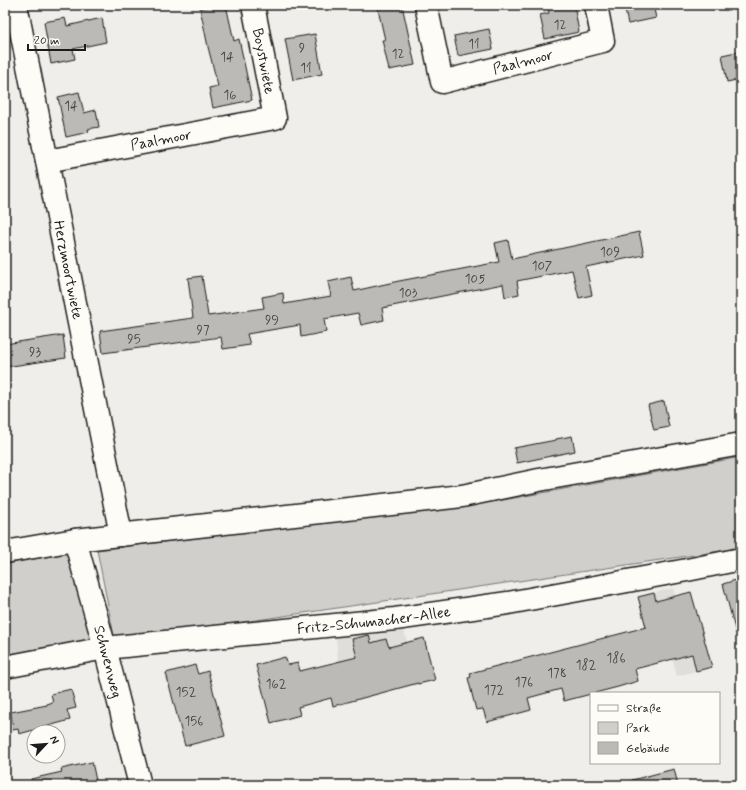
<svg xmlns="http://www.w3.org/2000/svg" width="746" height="790" viewBox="0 0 746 790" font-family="Mynerve,sans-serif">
	<rect width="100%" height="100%" fill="#f0eeea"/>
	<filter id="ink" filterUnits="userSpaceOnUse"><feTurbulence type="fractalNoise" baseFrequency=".025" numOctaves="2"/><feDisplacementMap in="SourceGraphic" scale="8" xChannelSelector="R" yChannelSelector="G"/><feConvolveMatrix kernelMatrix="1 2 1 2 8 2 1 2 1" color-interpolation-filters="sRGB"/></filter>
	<g filter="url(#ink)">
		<path fill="#e0deda" d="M 673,588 L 696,671 L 677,676 L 654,593 Z
			M 404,631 L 419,684 L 400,688 L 349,702 L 338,661 L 336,637 Z"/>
		<path fill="#d0cfcc" stroke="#767674" d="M 741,457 L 741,548 L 115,641 L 97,550 L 492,502 Z
			M 68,553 L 91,639 L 5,655 L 5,564 Z"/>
		<path fill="#bbbab6" stroke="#1c1c1c" d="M 216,5 L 226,5 L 234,41 L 239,39 L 252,100 L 213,108 L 209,88 L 218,86 L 208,47 L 200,8 Z
			M 377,5 L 402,5 L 415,65 L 389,70 L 382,40 L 385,40 Z
			M 547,5 L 574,5 L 579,32 L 545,39 L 540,15 L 549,13 Z
			M 624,5 L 653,5 L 656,18 L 628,24 Z
			M 65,18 L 67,26 L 102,18 L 106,42 L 73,49 L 75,59 L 51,64 L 44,22 Z
			M 489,29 L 493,49 L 458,56 L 454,36 Z
			M 315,34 L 322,74 L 293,80 L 285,39 Z
			M 741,51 L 741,79 L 727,82 L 722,55 Z
			M 79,92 L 84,113 L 96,110 L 99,127 L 88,129 L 89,132 L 66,137 L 58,97 Z
			M 639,232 L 644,255 L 586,267 L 592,295 L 579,298 L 572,270 L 517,281 L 519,294 L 505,297 L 503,284 L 382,308 L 384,320 L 361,325 L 358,313 L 324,319 L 326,332 L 301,337 L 300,325 L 247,334 L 250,345 L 223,349 L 221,337 L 103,353 L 100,331 L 193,318 L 188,278 L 202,276 L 208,316 L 264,308 L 262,297 L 283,293 L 284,304 L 331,296 L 328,282 L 351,277 L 354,291 L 399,281 L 499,262 L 495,243 L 508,240 L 512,259 Z
			M 63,335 L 66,358 L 5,367 L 5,344 Z
			M 664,401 L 669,427 L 654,430 L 648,405 Z
			M 572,436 L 575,451 L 517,463 L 514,448 L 556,440 L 556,439 Z
			M 739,579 L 741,588 L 741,632 L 736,633 L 723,584 Z
			M 691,592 L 712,667 L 696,671 L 692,654 L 635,669 L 638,681 L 618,687 L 564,701 L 561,689 L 528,698 L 531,710 L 487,722 L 483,709 L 476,710 L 468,678 L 471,677 L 470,673 L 646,627 L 638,597 L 654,593 L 656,601 Z
			M 369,635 L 371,643 L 386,639 L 389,647 L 424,638 L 435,680 L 418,684 L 418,683 L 333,706 L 331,698 L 298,707 L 300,715 L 271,723 L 256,665 L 285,657 L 288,665 L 298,663 L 300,671 L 357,657 L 352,639 Z
			M 195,665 L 198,674 L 208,671 L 225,736 L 185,746 L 166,673 Z
			M 71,689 L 76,708 L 67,710 L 70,720 L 19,734 L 18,729 L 13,730 L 11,712 L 47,705 L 47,704 L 53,702 L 51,694 Z
			M 92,762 L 97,785 L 32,785 L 31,779 L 62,772 L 61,769 Z
			M 674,769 L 678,785 L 633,785 L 632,780 Z"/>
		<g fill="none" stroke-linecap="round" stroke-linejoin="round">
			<g stroke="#1c1c1c" stroke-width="25">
				<g id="minor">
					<path id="s1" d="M 16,5 L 121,535"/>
					<path id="s2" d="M 426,5 L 442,82 L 603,41 L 596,5"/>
					<path id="s3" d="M 47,161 L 275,118 L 253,5"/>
					<path id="s4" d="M 75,540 L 105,648 L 140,785"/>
					<path d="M 5,552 L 75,540 L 462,496 L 539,480 L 741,444"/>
					<path id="s5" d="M 5,667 L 105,648 L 395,619 L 508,603 L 687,570 L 741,559"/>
				</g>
			</g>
			<use href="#minor" stroke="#fdfcf7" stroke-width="22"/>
		</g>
	</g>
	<g text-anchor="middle" stroke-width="3" stroke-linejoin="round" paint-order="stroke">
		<g font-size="13" fill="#444442">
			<text x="560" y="29">12</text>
			<text x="474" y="48">11</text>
			<text x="302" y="52">9</text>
			<text x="398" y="58">12</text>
			<text x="227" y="61">14</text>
			<text x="306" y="72">11</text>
			<text x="230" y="99">16</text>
			<text x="71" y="110">14</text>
			<text x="610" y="256">109</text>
			<text x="542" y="270">107</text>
			<text x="475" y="283">105</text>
			<text x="408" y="297">103</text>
			<text x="272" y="324">99</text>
			<text x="203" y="334">97</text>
			<text x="134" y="343">95</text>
			<text x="35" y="356">93</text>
			<text x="616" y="662">186</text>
			<text x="586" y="669">182</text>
			<text x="557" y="677">178</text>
			<text x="524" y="686">176</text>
			<text x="276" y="688">162</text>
			<text x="494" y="694">172</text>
			<text x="186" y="696">152</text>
			<text x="194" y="725">156</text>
		</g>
		<g font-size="15" fill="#1c1c1c" stroke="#fdfcf7">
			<text transform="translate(264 61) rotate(79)" y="5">Boystwiete</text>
			<text dy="5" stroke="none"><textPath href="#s2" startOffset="162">Paalmoor</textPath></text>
			<text dy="5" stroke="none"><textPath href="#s3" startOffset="116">Paalmoor</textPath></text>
			<text dy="5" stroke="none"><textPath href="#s1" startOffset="270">Herzmoortwiete</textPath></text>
			<text dy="5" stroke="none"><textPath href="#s5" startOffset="372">Fritz-Schumacher-Allee</textPath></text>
			<text dy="5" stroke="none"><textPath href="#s4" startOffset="126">Schwenweg</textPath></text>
		</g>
	</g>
	<rect width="746" height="790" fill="none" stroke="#fdfcf7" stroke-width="20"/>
	<rect x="10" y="10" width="726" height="770" fill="none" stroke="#1c1c1c" stroke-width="1.5" filter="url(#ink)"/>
	<rect x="590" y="692" width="130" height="72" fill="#fdfcf7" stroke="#a3a29f"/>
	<rect x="598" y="705" width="20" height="6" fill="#fdfcf7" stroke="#a3a29f"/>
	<text x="626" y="712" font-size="12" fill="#1c1c1c">Straße</text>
	<rect x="598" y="722" width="20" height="12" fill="#d0cfcc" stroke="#a3a29f"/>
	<text x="626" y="732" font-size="12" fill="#1c1c1c">Park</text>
	<rect x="598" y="742" width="20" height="12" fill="#bbbab6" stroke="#a3a29f"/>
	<text x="626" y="752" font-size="12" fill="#1c1c1c">Gebäude</text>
	<g transform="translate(46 744) rotate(64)"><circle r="19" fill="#fdfcf7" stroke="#a3a29f"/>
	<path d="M0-3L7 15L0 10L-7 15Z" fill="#1c1c1c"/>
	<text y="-6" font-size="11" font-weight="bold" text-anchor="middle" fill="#1c1c1c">N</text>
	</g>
	<path d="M28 44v6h57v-6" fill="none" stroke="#1c1c1c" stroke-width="2"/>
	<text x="34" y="44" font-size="12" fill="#1c1c1c" stroke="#fdfcf7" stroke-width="3" paint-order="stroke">20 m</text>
</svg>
